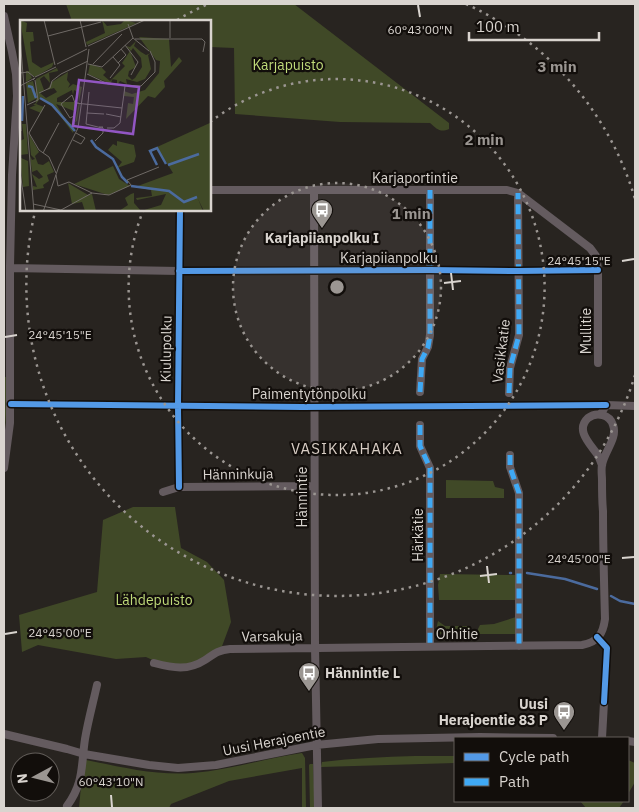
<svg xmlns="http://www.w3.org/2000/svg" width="639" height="812" viewBox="0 0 639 812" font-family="'IBM Plex Sans',sans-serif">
	<rect width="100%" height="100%" fill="#282420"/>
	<path fill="#404927" d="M 66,4 L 294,4 L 449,123 L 449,129 C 440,133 437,129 430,123 L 340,122 L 235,114 L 234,48 L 210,47 L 210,21 L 72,21 Z
		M 4,377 L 7,377 L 8,384 L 4,445 Z
		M 446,480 L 493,481 L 495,487 L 504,489 L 504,498 L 446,498 Z
		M 133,507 L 175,507 L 181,548 L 207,562 L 224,580 L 231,622 L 221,649 L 203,661 L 170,668 L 146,657 L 116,659 L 38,645 L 22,652 L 19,615 L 97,592 L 103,520 Z
		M 440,574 L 517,575 L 516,600 L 439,600 L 438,585 Z
		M 516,617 L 516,634 L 478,634 L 478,629 L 480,625 L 494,624 Z
		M 438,621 L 445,626 L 469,626 L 471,634 L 435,634 Z
		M 302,753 L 305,758 L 306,808 L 302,808 L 302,768 L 229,781 L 171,804 L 169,808 L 79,808 L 81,786 L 86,760 C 121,767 157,776 193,773 C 230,770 266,758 302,753 Z
		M 415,756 L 455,756 L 455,763 L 321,767 L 322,762 C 353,758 384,757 415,756 Z
		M 628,760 L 635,763 L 635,782 L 628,794 Z
		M 310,764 L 313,764 L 315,808 L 310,808 L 309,765 Z
		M 580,801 L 624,801 L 619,808 L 586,808 Z"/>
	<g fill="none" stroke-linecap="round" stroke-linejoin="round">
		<path stroke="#4b6b9e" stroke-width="2.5" d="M 510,573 L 511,573
			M 527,573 L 565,579 L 597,589
			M 611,596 L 620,601 L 635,604"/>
		<path stroke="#645b5f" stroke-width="8" d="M 4,16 L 12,52 L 16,74 L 17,96 L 12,175 L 10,266 L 10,423 L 4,468
			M 210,190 L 507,190 L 518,193 L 590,248 L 596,256 L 598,270 L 598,363
			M 314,190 L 315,647 L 318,808
			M 10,268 L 179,271
			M 420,392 L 422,359 L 428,347 L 430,335 L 430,190
			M 509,393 L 510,368 L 519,335 L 518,193
			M 601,414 L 606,405 L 635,406
			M 420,425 L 420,446 L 430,468 L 430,646
			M 510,455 L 510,467 L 519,493 L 519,646
			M 163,492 L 179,487 L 314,486
			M 154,663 C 173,668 188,671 205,660 C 214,654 218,650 230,649 L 582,645 C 598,642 603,634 605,619 C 604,583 603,547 603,511 C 602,501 602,491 602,480 C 602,476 601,470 602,465 C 604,452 618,438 613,425 C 610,415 597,411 588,418 C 575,430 590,444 597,454 C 600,458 600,461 602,465
			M 4,734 L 67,749 L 84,754 L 149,765 L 178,768 L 216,765 L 316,745 L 378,739 L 480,737 L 553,738
			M 602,738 L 604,702
			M 628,741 L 635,742
			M 67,806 C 84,783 81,766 85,739 C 88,721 93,703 97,685"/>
		<path stroke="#3fa9f5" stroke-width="5" stroke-dasharray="10 5" stroke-linecap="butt" d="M 420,392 L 422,359 L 428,347 L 430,335 L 430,190
			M 509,393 L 510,368 L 519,335 L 518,193
			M 420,425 L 420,446 L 430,468 L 430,646
			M 510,455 L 510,467 L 519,493 L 519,646"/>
		<g stroke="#120e0b" stroke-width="9">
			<path id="cycleway" d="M 179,271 L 430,270 L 518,271 L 598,270
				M 11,404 L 302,407 L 606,405
				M 179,487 L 178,406 L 180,210
				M 597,637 L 607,648 L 604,702"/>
		</g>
		<use href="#cycleway" stroke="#5399e6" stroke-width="6"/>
	</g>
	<path fill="none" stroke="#d9d4cf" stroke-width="2" d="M 418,5 L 420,17M 622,261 L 634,259M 451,273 L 453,290M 444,283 L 461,281M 5,337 L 17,335M 622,558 L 634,557M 487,566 L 489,583M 480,576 L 497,574M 5,634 L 17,632M 111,795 L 112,807"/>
	<circle cx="337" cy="287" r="104" fill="#9b9692" fill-opacity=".12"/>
	<g fill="none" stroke="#9b9692" stroke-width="2.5" stroke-dasharray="2.5 5">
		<circle cx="337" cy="287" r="104"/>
		<path d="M210 122A208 208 0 1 1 143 211"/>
		<path d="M635 375A311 311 0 0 1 35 212M177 20A311 311 0 0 1 208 4M466 4A311 311 0 0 1 635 199"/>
	</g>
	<defs>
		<g id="bus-pin" transform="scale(1.125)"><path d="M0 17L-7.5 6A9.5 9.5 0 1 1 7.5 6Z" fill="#9b9692" stroke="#120e0b"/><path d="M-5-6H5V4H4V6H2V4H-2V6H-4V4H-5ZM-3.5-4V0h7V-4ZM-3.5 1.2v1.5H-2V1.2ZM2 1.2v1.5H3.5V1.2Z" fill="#fff"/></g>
	</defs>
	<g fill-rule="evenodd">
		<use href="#bus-pin" x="322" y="210"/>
		<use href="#bus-pin" x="309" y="673"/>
		<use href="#bus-pin" x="564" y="712"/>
	</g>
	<g text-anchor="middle" stroke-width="4.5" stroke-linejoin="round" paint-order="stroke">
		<g font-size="14" fill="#c0db7a" stroke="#120e0b">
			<text x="288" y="70">Karjapuisto</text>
			<text x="154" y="605">Lähdepuisto</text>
		</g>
		<g font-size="14" fill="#d9d4cf" stroke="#120e0b">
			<text x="415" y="183">Karjaportintie</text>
			<text x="389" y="263">Karjapiianpolku</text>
			<text transform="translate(586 331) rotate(-90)" y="5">Mullitie</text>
			<text transform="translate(166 349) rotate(-89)" y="5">Kiulupolku</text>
			<text transform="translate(501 351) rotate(-83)" y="5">Vasikkatie</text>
			<text x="309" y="399">Paimentytönpolku</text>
			<text transform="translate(238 474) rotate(-1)" y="5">Hänninkuja</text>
			<text transform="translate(302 497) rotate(-90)" y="5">Hännintie</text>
			<text transform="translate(418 535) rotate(-90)" y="5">Härkätie</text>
			<text x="457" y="639">Orhitie</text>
			<text transform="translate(272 636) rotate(-1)" y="5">Varsakuja</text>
			<text transform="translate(274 741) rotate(-11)" y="5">Uusi Herajoentie</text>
		</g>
		<g font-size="14" font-weight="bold" fill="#d9d4cf" stroke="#120e0b">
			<text x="322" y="243">Karjapiianpolku I</text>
			<text x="325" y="678" text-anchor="start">Hännintie L</text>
			<text x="548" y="709" text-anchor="end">Uusi<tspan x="548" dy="16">Herajoentie 83 P</tspan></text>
		</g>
		<g font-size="15" letter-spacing="1" fill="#d8cdc4" stroke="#120e0b">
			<text x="347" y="454">VASIKKAHAKA</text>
		</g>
	</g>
	<g transform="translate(20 20)">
		<rect width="191" height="191" fill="#282420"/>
		<path d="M 0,0 L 7,3 L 6,12 L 13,12 L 14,21 L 10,22 L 12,42 L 21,48 L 34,42 L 32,47 L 15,57 L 10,54 L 12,58 L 6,62 L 6,51 L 9,51 ZM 82,0 L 87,6 L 101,4 L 105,0 L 116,3 L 124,0 L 67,25 L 66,22 L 85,13 ZM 119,17 L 149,19 L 151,47 L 159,37 L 162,41 L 144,61 L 145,67 L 135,78 L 128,76 L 106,99 L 108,83 L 113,84 L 114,77 L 104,76 L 104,71 L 112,74 L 125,70 L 139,53 L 140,41 L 136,40 ZM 116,21 L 114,26 L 121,32 L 126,35 L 131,33 L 128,35 L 131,49 L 125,59 L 117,62 L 106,59 L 107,64 L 100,61 L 97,65 L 97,60 L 92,59 L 91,64 L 68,54 L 70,44 L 82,48 L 86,52 L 83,55 L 90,61 L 105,46 L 102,43 L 110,31 L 116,47 L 109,51 L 108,56 L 112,60 L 115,58 L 122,47 L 121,38 L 113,28 L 111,31 L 106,26 L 110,27 ZM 37,48 L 38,51 L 29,53 L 30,63 L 24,56 L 20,59 L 24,70 L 20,73 L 26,78 L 37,72 L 34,68 L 27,70 L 32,62 L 48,52 L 47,60 L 50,64 L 48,68 L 53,64 L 62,67 L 53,113 L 32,85 L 21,77 L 16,84 L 24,87 L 21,93 L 9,88 L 16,85 L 13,85 L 16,83 L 16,59 ZM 52,70 L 53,75 L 54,70 L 58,72 L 59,82 L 37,82 L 37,78 ZM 56,83 L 60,83 L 57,101 L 54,103 L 52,98 L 52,104 L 48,103 L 36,84 L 54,91 ZM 13,61 L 17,78 L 8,83 L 6,63 ZM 192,102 L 191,191 L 184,191 L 178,179 L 183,191 L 99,191 L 108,185 L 105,178 L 111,174 L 114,173 L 114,183 L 121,191 L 141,185 L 146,174 L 117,180 L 116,178 L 132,176 L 131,170 L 115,167 L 153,153 L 137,127 ZM 2,104 L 6,104 L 8,134 L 0,135 L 0,121 L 4,119 ZM 9,114 L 19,132 L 15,136 L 18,144 L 23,145 L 29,141 L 34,152 L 27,155 L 29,161 L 23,165 L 24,168 L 13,170 L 13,166 L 17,167 L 12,154 L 19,159 L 23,157 L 17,150 L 12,152 L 10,136 L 12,140 L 15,139 L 11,135 ZM 97,121 L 114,125 L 116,136 L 114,142 L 97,148 L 102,142 L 88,130 L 93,124 L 97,126 ZM 0,138 L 1,141 L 1,138 L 8,141 L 9,166 L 3,167 ZM 93,146 L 99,159 L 110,166 L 88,175 L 54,164 ZM 48,163 L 68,175 L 72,174 L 76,191 L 65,191 L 62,182 L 52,184 Z" fill="#404927" fill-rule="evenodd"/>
		<path fill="none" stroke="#4b6b9e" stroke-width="2.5" d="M 8,66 L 12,67 L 16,78M 20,78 L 32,85 L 55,111M 2,101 L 3,76M 71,120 L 76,127 L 93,139 L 102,157 L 108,163M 137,145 L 130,131 L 137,128 L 146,144M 148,145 L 179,134M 111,166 L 149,171 L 164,182 L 177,177"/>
		<path fill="none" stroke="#6f6a66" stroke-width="1" d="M 24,0 L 35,45M 60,0 L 66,27M 150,0 L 150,18M 108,4 L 113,18 L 129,31M 28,16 L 81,2M 0,17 L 14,192M 115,19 L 182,19 L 185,22 L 183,32M 105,25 L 118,42 L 111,55M 68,26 L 125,0M 98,43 L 106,35 L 101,29M 37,44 L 67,29M 68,44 L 82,47 L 113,18M 73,44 L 102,14M 0,53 L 8,52 L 14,57M 67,54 L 88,64 L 121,66 L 135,52 L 135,42 L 130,31M 15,57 L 36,47M 90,58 L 100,45 L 93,37M 0,66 L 15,58 L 13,60M 69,72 L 66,104 L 82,108 L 83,107 L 79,107M 19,73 L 30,68 L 32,61 L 41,54 L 68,41M 55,83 L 54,96 L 50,98 L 41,84 L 52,75 L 55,83 L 102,88M 0,84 L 1,111M 7,85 L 18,80 L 15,60M 67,93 L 84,94M 86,94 L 101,97M 87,108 L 94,108 L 100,103 L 105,66M 9,113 L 19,130 L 29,137 L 36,153M 9,113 L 25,85M 53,120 L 61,124 L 65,118 L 56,113M 75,121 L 83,113 L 83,108M 23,133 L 39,103M 0,152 L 6,192M 36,155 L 38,166 L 49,162 L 72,173 L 89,175 L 111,165 L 107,160 L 139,147M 13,184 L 41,190 L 72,173M 23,192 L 39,146 L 58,108 L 69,29"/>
		<path fill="#9256c3" fill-opacity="0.15" stroke="#9256c3" stroke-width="2.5" d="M 59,60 L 119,67 L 113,114 L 53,106 Z"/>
		<rect width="191" height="191" fill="none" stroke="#d9d4cf" stroke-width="2.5"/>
	</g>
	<g font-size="12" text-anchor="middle" fill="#d9d4cf" stroke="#120e0b" stroke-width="4.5" stroke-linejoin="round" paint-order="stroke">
		<text x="420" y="34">60°43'00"N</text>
		<text x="579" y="265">24°45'15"E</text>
		<text x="60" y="339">24°45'15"E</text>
		<text x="579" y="563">24°45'00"E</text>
		<text x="60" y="637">24°45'00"E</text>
		<text x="111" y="786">60°43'10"N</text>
	</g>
	<circle cx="337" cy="287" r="8" fill="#9b9692" stroke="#120e0b" stroke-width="2.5"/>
	<g font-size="15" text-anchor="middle" font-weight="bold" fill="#9b9692" stroke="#120e0b" stroke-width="4.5" stroke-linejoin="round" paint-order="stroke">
		<text x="557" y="72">3 min</text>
		<text x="484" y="145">2 min</text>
		<text x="411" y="219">1 min</text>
	</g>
	<rect width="639" height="812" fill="none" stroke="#d9d4cf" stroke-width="10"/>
	<rect x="454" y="737" width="175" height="65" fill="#120e0b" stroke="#625d59"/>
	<rect x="464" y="753" width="25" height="8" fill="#5399e6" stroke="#625d59"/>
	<text x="499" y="762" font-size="15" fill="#d9d4cf">Cycle path</text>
	<rect x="464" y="778" width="25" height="8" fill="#3fa9f5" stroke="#625d59"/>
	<text x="499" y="787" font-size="15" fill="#d9d4cf">Path</text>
	<g transform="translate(35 777) rotate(263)"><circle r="24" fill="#120e0b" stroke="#625d59"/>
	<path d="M0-4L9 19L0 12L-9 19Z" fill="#9b9692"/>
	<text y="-8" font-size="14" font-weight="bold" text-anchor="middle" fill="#d9d4cf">N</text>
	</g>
	<path d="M469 32v8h130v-8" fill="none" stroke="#d9d4cf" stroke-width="2.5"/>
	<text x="476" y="32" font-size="15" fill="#d9d4cf" stroke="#120e0b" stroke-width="4" paint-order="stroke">100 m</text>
</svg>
